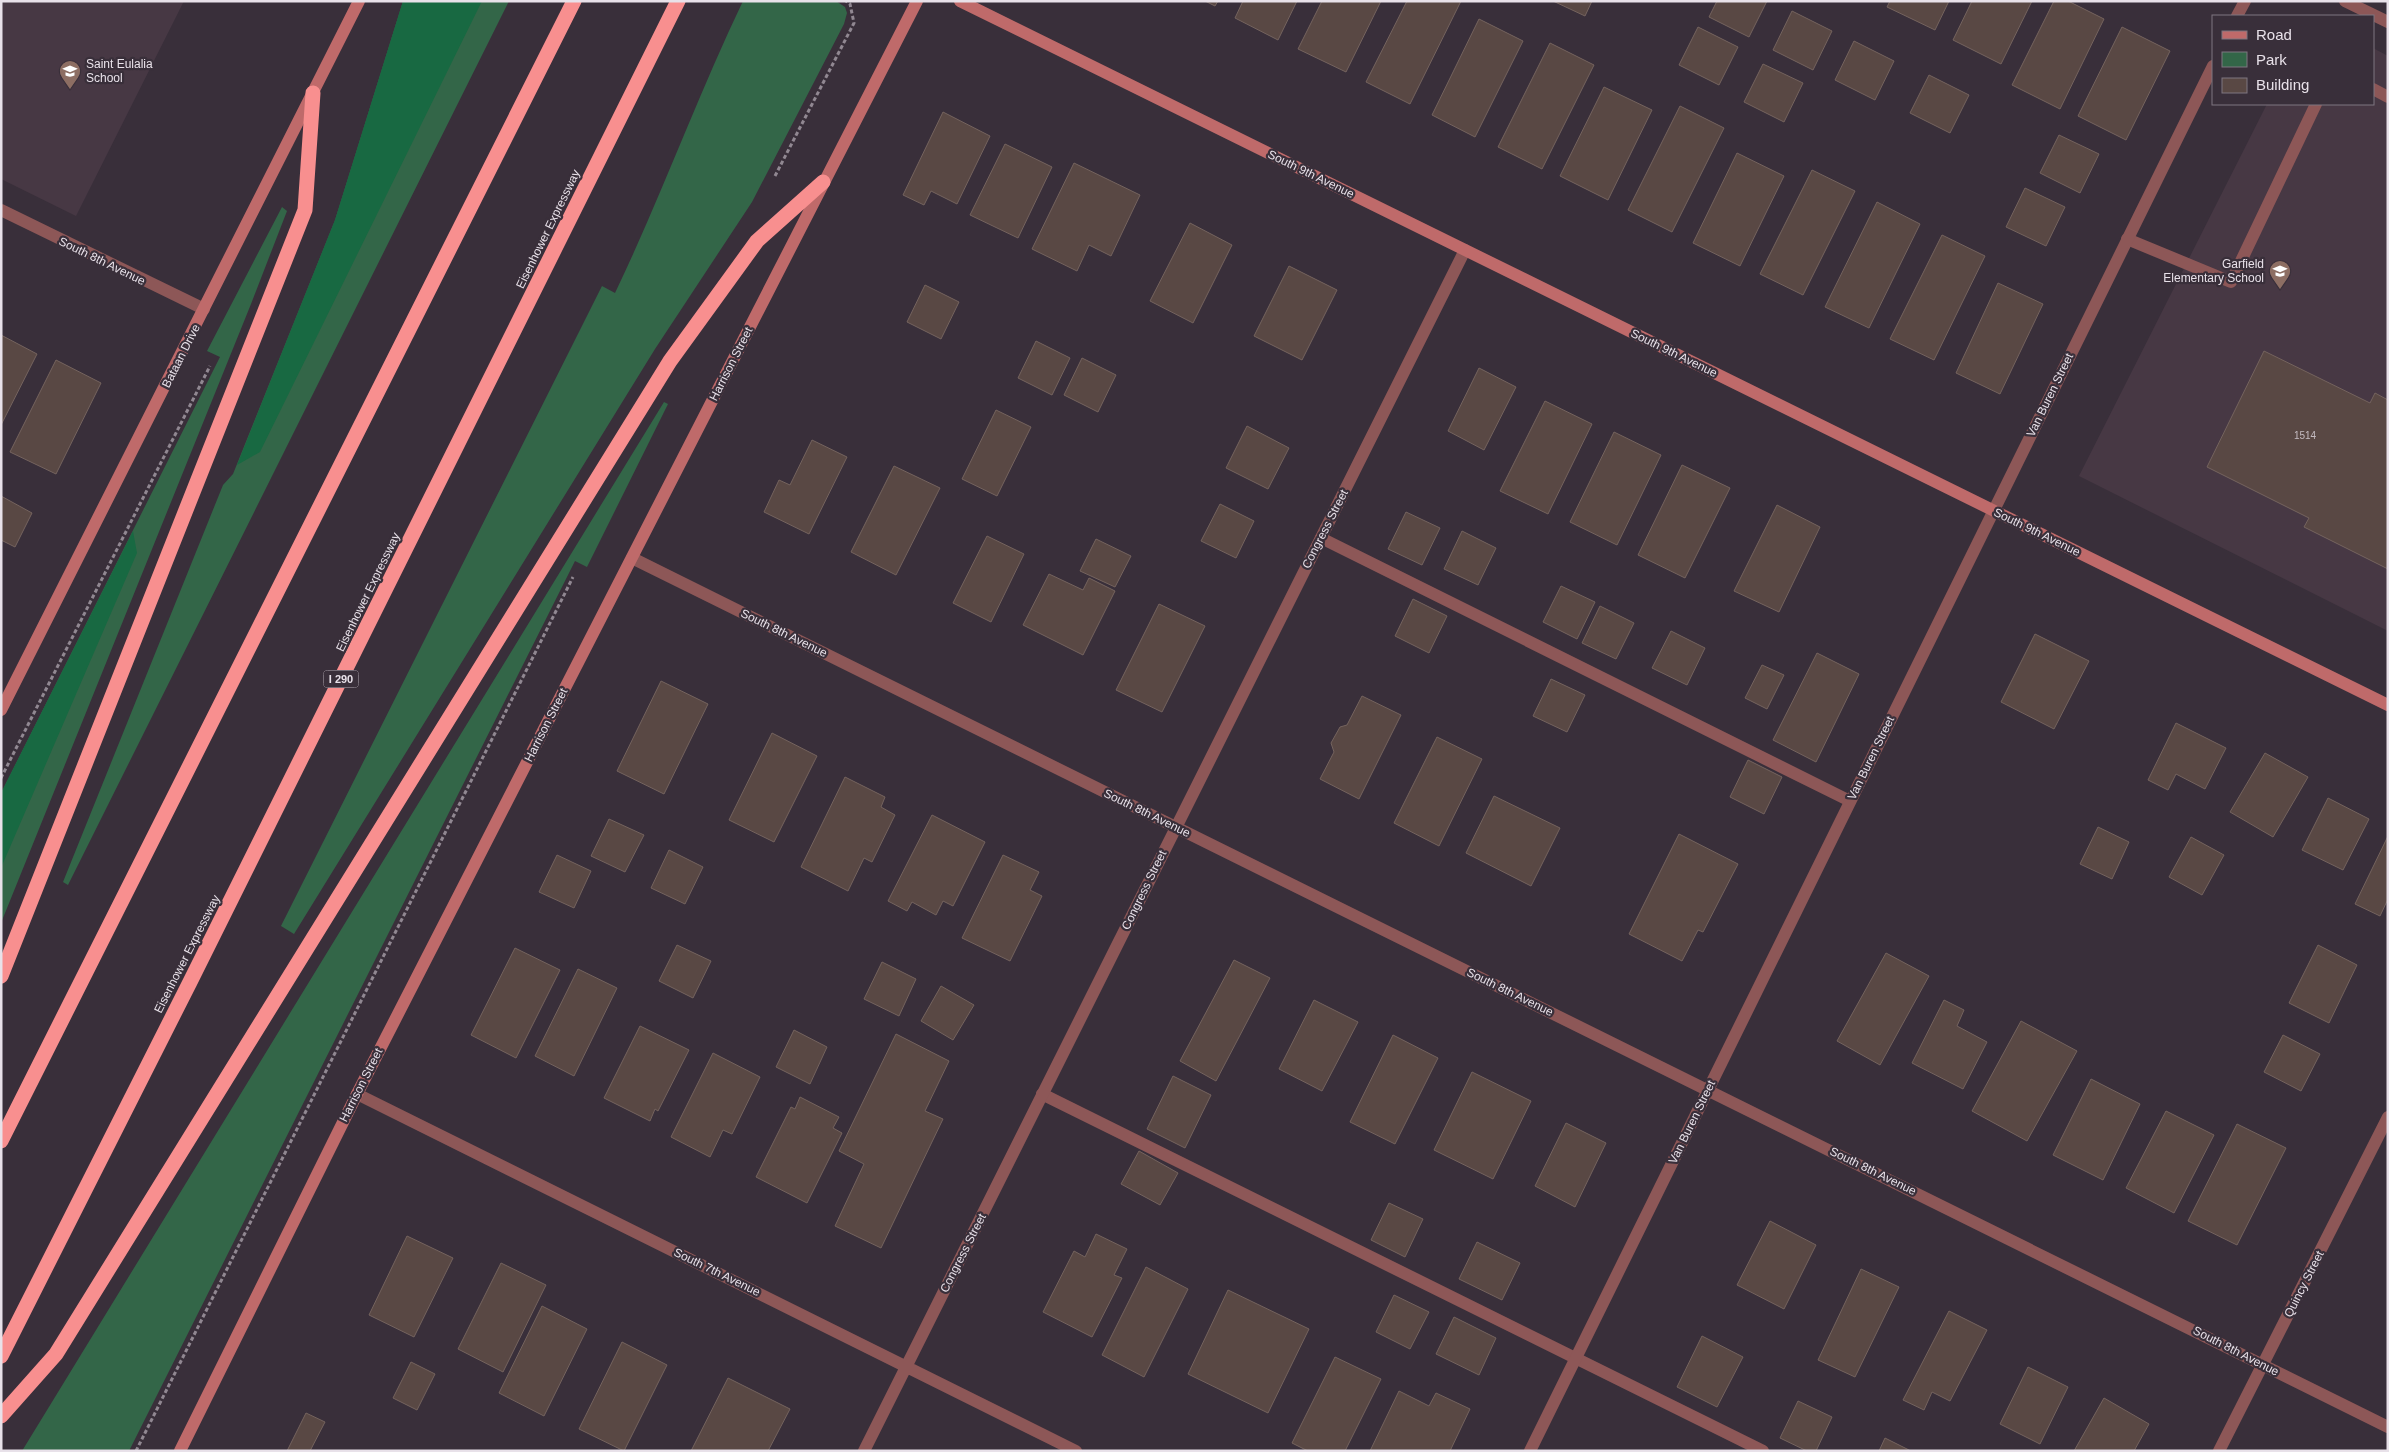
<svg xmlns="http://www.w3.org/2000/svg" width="2389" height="1452" viewBox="0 0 2389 1452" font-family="Arial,sans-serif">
	<rect width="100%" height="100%" fill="#392f3a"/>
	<path fill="#473844" d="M 1,1 L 184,1 L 76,216 L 1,179 Z
		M 2373,48 L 2388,56 L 2388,631 L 2079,476 L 2267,104 L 2373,104 Z"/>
	<path fill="#336648" d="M 403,1 L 509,1 L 68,885 L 63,882 L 223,485 L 233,474 L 335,220 Z
		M 743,1 L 836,1 L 845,7 L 847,13 L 844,24 L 752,202 L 655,349 L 294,934 L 281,926 L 602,286 L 615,293 C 661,197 697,97 743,1 Z
		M 282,207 L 287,211 L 251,304 L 1,923 L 1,793 L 220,357 L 207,351 Z
		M 664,402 L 668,404 L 587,567 L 575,561 L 129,1451 L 22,1451 Z"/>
	<path fill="#186942" d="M 403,1 L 482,1 L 260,452 L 237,465 L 335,220 Z
		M 133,531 L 137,553 L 1,868 L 1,793 Z"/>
	<path fill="#594844" stroke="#74635e" d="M 1205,1 L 1218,1 L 1215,6 Z
		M 1243,1 L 1297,1 L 1278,40 L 1235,18 Z
		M 1322,1 L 1381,1 L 1346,72 L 1298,49 Z
		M 1407,1 L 1461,1 L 1410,104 L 1366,82 Z
		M 1553,1 L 1592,1 L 1585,16 Z
		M 1717,1 L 1767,1 L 1749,37 L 1709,17 Z
		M 1890,1 L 1949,1 L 1935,30 L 1887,7 Z
		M 1972,1 L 2032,1 L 2001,64 L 1953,40 Z
		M 2054,1 L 2068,1 L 2104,19 L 2060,109 L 2012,85 Z
		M 1792,11 L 1832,31 L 1813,70 L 1773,50 Z
		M 1479,19 L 1523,41 L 1475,137 L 1432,115 Z
		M 1698,27 L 1738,47 L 1719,85 L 1679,65 Z
		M 2122,27 L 2170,51 L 2126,140 L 2078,116 Z
		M 1854,41 L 1894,61 L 1875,100 L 1835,80 Z
		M 1550,43 L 1594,65 L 1542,169 L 1498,147 Z
		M 1763,64 L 1803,83 L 1784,122 L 1744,102 Z
		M 1929,75 L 1969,95 L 1950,133 L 1910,113 Z
		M 1604,87 L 1652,110 L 1608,200 L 1560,176 Z
		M 1680,106 L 1724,128 L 1672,232 L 1628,210 Z
		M 943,112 L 990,136 L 957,204 L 931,191 L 924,205 L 903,195 Z
		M 2059,135 L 2099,154 L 2080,193 L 2040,173 Z
		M 1005,144 L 1052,167 L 1018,238 L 970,215 Z
		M 1737,153 L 1784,176 L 1740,266 L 1693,243 Z
		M 1074,163 L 1140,195 L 1111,256 L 1089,245 L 1077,271 L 1032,249 Z
		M 1812,170 L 1855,191 L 1803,295 L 1760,274 Z
		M 2025,188 L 2065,207 L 2046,246 L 2006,227 Z
		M 1877,202 L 1920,224 L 1869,328 L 1825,307 Z
		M 1190,223 L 1232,245 L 1193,323 L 1150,301 Z
		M 1942,235 L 1985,256 L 1934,360 L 1890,339 Z
		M 1289,266 L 1337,290 L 1302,360 L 1254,336 Z
		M 1998,283 L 2043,304 L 2000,394 L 1956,373 Z
		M 925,285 L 959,302 L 941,339 L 907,322 Z
		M 1,335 L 37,354 L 1,425 Z
		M 1036,341 L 1070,358 L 1052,395 L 1018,378 Z
		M 2264,351 L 2370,403 L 2375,393 L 2388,400 L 2388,569 L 2304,527 L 2309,518 L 2207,467 Z
		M 1082,358 L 1116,375 L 1098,412 L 1064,395 Z
		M 56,360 L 101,383 L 56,474 L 10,452 Z
		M 1479,368 L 1516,387 L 1484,450 L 1448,431 Z
		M 1545,401 L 1592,424 L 1548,514 L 1500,491 Z
		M 996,410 L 1031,427 L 997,496 L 962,479 Z
		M 1247,426 L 1289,448 L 1268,489 L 1226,468 Z
		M 1614,432 L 1661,455 L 1617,545 L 1570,522 Z
		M 812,440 L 847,457 L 809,534 L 764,512 L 779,480 L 790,485 Z
		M 1682,465 L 1730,488 L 1685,578 L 1638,555 Z
		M 894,466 L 940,488 L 896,575 L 851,552 Z
		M 1,496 L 32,513 L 15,547 L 1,540 Z
		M 1220,504 L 1254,521 L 1236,558 L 1201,541 Z
		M 1777,505 L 1820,527 L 1779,612 L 1734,591 Z
		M 1406,512 L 1440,528 L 1422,565 L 1388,549 Z
		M 1462,531 L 1496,548 L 1478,585 L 1444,569 Z
		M 987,536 L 1024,554 L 991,622 L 953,603 Z
		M 1096,539 L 1131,556 L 1115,587 L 1080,571 Z
		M 1049,574 L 1083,590 L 1089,578 L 1115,591 L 1083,655 L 1023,625 Z
		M 1561,586 L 1595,602 L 1577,639 L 1543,622 Z
		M 1413,599 L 1447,616 L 1429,653 L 1395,636 Z
		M 1159,604 L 1205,626 L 1162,712 L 1116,690 Z
		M 1600,606 L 1634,623 L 1616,659 L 1582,643 Z
		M 1671,631 L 1705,648 L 1687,685 L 1652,668 Z
		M 2035,634 L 2089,661 L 2054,729 L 2001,702 Z
		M 1817,653 L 1859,674 L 1816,762 L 1773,740 Z
		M 1762,665 L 1784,675 L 1767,709 L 1745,698 Z
		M 1551,679 L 1585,695 L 1567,732 L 1533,716 Z
		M 661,681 L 708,704 L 664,794 L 617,771 Z
		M 1362,696 L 1401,715 L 1359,799 L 1320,779 L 1334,752 L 1331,743 L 1340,727 L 1347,725 Z
		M 2176,723 L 2226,748 L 2205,789 L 2176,774 L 2168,790 L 2148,780 Z
		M 772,733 L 817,756 L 774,842 L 729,820 Z
		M 1437,737 L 1482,759 L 1439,846 L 1394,823 Z
		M 2265,753 L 2308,777 L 2273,837 L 2230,812 Z
		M 1748,760 L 1782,777 L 1764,814 L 1730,797 Z
		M 845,777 L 885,797 L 881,807 L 895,815 L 872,862 L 864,858 L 848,891 L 801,867 Z
		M 1494,796 L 1560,828 L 1531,886 L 1466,853 Z
		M 2328,798 L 2369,819 L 2343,870 L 2302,850 Z
		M 932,815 L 985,842 L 953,906 L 943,901 L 936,915 L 912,902 L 907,911 L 888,901 Z
		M 609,819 L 644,835 L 625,872 L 591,856 Z
		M 2098,827 L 2129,842 L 2112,879 L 2080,864 Z
		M 1679,834 L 1738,864 L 1703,932 L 1698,930 L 1682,961 L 1629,934 Z
		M 2388,836 L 2388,899 L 2380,916 L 2355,904 Z
		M 2191,837 L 2224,855 L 2202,895 L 2169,877 Z
		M 669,850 L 703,867 L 685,904 L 651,888 Z
		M 557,855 L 591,871 L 574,908 L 539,892 Z
		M 1003,855 L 1039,872 L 1030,890 L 1042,896 L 1010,961 L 962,938 Z
		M 677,945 L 711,961 L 693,998 L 659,981 Z
		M 2318,945 L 2357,965 L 2329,1023 L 2289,1003 Z
		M 515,948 L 560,970 L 516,1058 L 471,1035 Z
		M 1886,953 L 1929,976 L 1880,1065 L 1837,1041 Z
		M 1234,960 L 1270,978 L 1216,1081 L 1180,1061 Z
		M 882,962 L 916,979 L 899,1016 L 864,999 Z
		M 578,969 L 617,988 L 574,1076 L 535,1056 Z
		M 941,986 L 974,1005 L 953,1040 L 921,1021 Z
		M 1314,1000 L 1358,1022 L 1322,1091 L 1279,1069 Z
		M 1944,1000 L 1964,1010 L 1957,1026 L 1987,1042 L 1963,1089 L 1912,1063 Z
		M 2021,1021 L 2077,1051 L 2027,1141 L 1972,1111 Z
		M 640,1026 L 689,1050 L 658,1111 L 655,1109 L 650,1121 L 604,1098 Z
		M 794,1030 L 827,1047 L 810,1084 L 776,1067 Z
		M 896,1034 L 949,1061 L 925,1111 L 943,1119 L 881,1248 L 835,1226 L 864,1164 L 839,1151 Z
		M 1393,1035 L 1438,1058 L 1395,1144 L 1350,1122 Z
		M 2283,1035 L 2320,1054 L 2301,1091 L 2264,1072 Z
		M 713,1053 L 760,1077 L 732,1134 L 723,1130 L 710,1157 L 671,1137 Z
		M 1472,1072 L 1531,1101 L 1493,1179 L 1434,1150 Z
		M 1173,1076 L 1211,1095 L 1185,1148 L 1147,1129 Z
		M 2091,1079 L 2140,1104 L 2103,1180 L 2053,1155 Z
		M 800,1097 L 839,1117 L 833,1128 L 842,1133 L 807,1203 L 756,1177 L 791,1107 L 795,1109 Z
		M 2166,1111 L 2214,1135 L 2174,1213 L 2126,1188 Z
		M 1566,1123 L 1606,1143 L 1575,1207 L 1535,1186 Z
		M 2237,1124 L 2286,1148 L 2237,1245 L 2188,1221 Z
		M 1139,1151 L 1178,1173 L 1160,1205 L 1121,1184 Z
		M 1389,1203 L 1423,1219 L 1405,1257 L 1371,1240 Z
		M 1770,1221 L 1816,1245 L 1784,1309 L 1737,1285 Z
		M 1096,1234 L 1127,1249 L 1114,1275 L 1122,1278 L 1092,1337 L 1043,1312 L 1074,1251 L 1085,1257 Z
		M 407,1236 L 453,1258 L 414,1337 L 369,1315 Z
		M 1477,1242 L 1520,1263 L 1502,1300 L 1459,1279 Z
		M 501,1263 L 546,1285 L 503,1372 L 458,1349 Z
		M 1146,1267 L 1188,1289 L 1144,1377 L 1102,1355 Z
		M 1861,1269 L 1899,1287 L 1855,1377 L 1818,1360 Z
		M 1228,1290 L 1309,1329 L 1268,1413 L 1188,1374 Z
		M 1394,1295 L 1429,1312 L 1410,1349 L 1376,1332 Z
		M 542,1306 L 587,1329 L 544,1416 L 499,1393 Z
		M 1949,1311 L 1987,1330 L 1950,1401 L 1932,1392 L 1924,1410 L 1903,1400 Z
		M 1454,1317 L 1496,1338 L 1479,1375 L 1436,1354 Z
		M 1702,1336 L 1743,1357 L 1717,1407 L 1677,1387 Z
		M 622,1342 L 667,1365 L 624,1451 L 579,1429 Z
		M 1335,1357 L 1381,1379 L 1345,1451 L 1308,1451 L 1292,1443 Z
		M 411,1362 L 435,1374 L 417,1410 L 393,1398 Z
		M 2028,1367 L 2068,1387 L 2040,1444 L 2000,1424 Z
		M 728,1378 L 790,1409 L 768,1451 L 691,1451 Z
		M 1399,1391 L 1429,1406 L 1436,1393 L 1470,1409 L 1450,1451 L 1370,1451 Z
		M 2104,1398 L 2149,1424 L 2134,1451 L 2074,1451 Z
		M 1798,1401 L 1832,1417 L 1816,1451 L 1807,1451 L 1780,1438 Z
		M 306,1413 L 325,1422 L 310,1451 L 287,1451 Z
		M 1885,1438 L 1911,1451 L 1879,1451 Z"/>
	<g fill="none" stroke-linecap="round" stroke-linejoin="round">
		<path stroke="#918892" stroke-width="3" stroke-dasharray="4 2.5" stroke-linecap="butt" d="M 775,176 L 854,23 L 850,4 L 846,1
			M 1,778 L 210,366
			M 136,1451 L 573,577"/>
		<path stroke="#8d5757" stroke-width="12" d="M 2373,89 L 2388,97
			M 2127,239 L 2231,282 L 2316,104
			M 1321,538 L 1850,801
			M 1042,1094 L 1763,1451"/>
		<path stroke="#8d5757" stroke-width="12" d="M 2345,1 L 2388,22
			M 2237,16 L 2245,1
			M 1,210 L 204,309
			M 632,558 L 2388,1427
			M 357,1094 L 1076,1451
			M 864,1451 L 1465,250
			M 1530,1451 L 2213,66
			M 2219,1451 L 2388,1117"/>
		<path stroke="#bf6a6a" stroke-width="12" d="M 960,1 L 2388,705
			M 1,710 L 359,1
			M 180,1451 L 357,1094 L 917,1"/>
		<path stroke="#f88f8f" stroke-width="15" d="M 1,976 L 305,210 L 313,93
			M 1,1141 L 574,1
			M 1,1356 L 190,982 L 678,1
			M 1,1416 L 56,1354 L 670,361 L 757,241 L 823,182"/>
	</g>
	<defs>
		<g id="school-pin" transform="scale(1.125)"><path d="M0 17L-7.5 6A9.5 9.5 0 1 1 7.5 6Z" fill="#8d6e63" stroke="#392f3a"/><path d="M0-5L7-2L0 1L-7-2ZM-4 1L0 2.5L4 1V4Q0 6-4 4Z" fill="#fff"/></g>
	</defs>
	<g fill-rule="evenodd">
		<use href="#school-pin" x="70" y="71"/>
		<use href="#school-pin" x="2280" y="271"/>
	</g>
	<g text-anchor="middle" stroke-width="4.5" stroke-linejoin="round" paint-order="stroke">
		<g font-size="10" fill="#c4bbc0">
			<text x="2305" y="439">1514</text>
		</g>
		<rect fill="#392f3a" stroke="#b4acb4" stroke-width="1" x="323.5" y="670.5" width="35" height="17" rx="4"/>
		<g font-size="11" font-weight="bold" fill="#e8e1e9">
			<text x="341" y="683">I 290</text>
		</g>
		<g font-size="12" fill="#e8e1e9" stroke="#392f3a" text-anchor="start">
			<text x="86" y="68">Saint Eulalia<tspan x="86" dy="14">School</tspan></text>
			<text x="2264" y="268" text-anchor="end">Garfield<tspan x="2264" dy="14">Elementary School</tspan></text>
		</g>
		<g font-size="12" fill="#e8e1e9" stroke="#392f3a">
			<text transform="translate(1311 174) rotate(26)" y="4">South 9th Avenue</text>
			<text transform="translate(548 229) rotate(-64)" y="4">Eisenhower Expressway</text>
			<text transform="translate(102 261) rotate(26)" y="4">South 8th Avenue</text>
			<text transform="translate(1674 353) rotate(26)" y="4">South 9th Avenue</text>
			<text transform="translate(181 356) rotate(-63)" y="4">Bataan Drive</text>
			<text transform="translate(731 364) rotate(-63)" y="4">Harrison Street</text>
			<text transform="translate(2050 395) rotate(-64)" y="4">Van Buren Street</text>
			<text transform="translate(1325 529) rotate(-63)" y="4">Congress Street</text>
			<text transform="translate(2037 532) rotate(26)" y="4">South 9th Avenue</text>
			<text transform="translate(368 592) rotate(-64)" y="4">Eisenhower Expressway</text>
			<text transform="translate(784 633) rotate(26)" y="4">South 8th Avenue</text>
			<text transform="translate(546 725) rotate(-63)" y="4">Harrison Street</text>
			<text transform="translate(1871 758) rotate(-64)" y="4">Van Buren Street</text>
			<text transform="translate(1147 813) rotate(26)" y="4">South 8th Avenue</text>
			<text transform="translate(1144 890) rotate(-64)" y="4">Congress Street</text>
			<text transform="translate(187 954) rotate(-63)" y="4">Eisenhower Expressway</text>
			<text transform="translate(1510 992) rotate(26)" y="4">South 8th Avenue</text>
			<text transform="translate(361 1085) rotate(-63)" y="4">Harrison Street</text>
			<text transform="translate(1692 1122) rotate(-64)" y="4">Van Buren Street</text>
			<text transform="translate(1873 1171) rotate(26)" y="4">South 8th Avenue</text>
			<text transform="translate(963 1253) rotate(-63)" y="4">Congress Street</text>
			<text transform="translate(717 1272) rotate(26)" y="4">South 7th Avenue</text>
			<text transform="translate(2304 1284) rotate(-63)" y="4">Quincy Street</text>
			<text transform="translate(2236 1351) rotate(27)" y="4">South 8th Avenue</text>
		</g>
	</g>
	<rect width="2389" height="1452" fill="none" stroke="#e8e1e9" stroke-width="5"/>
	<rect x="2212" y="15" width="162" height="90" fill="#392f3a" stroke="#7f7680"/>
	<rect x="2222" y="31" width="25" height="8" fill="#bf6a6a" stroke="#7f7680"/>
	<text x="2256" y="40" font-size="15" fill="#e8e1e9">Road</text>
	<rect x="2222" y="52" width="25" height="15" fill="#336648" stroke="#7f7680"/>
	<text x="2256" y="65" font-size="15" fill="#e8e1e9">Park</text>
	<rect x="2222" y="78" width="25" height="15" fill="#594844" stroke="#7f7680"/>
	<text x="2256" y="90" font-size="15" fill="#e8e1e9">Building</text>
</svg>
